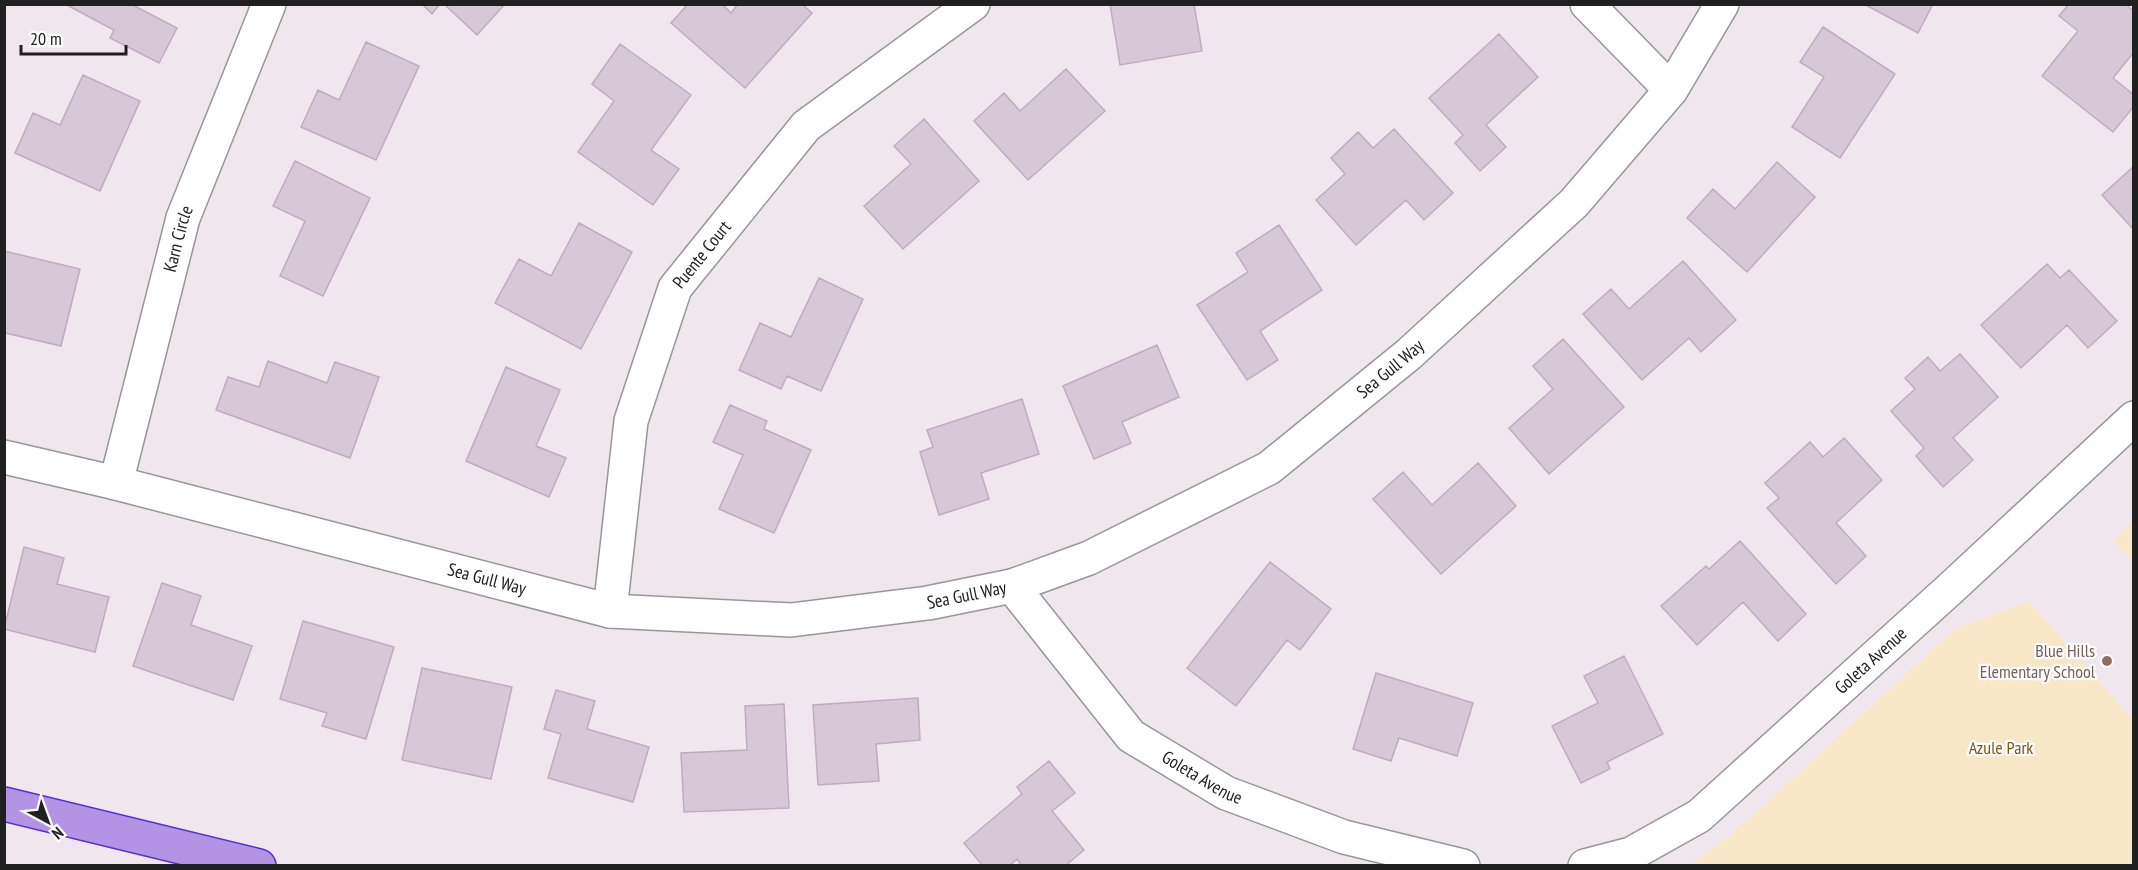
<svg xmlns="http://www.w3.org/2000/svg" width="2138" height="870" viewBox="0 0 2138 870" font-family="'PT Sans Narrow',sans-serif">
	<rect width="100%" height="100%" fill="#f0e7ee"/>
	<path fill="#f8e7c7" d="M 2133,521 L 2133,562 L 2113,540 Z
		M 2029,601 L 2133,720 L 2133,865 L 1689,865 L 1731,835 L 1955,629 Z"/>
	<path fill="#d7c8d7" stroke="#c2aac1" stroke-width="1.5" d="M 65,4 L 131,4 L 177,28 L 159,63 L 110,38 L 114,30 Z
		M 422,4 L 440,4 L 432,14 Z
		M 444,4 L 505,4 L 477,35 Z
		M 688,4 L 722,4 L 731,13 L 738,4 L 802,4 L 812,13 L 745,88 L 671,23 Z
		M 1110,4 L 1194,4 L 1202,51 L 1120,65 Z
		M 1864,4 L 1933,4 L 1918,33 Z
		M 2069,4 L 2125,4 L 2134,11 L 2134,52 L 2113,78 L 2134,95 L 2134,106 L 2113,132 L 2042,76 L 2078,31 L 2059,16 Z
		M 1823,27 L 1895,74 L 1840,158 L 1792,127 L 1824,77 L 1800,62 Z
		M 1499,34 L 1538,77 L 1486,125 L 1506,147 L 1480,171 L 1455,143 L 1463,135 L 1429,98 Z
		M 366,42 L 419,66 L 376,160 L 301,127 L 318,90 L 339,100 Z
		M 620,44 L 691,95 L 651,150 L 679,169 L 653,205 L 578,152 L 614,101 L 592,84 Z
		M 1066,69 L 1105,111 L 1028,180 L 974,121 L 1004,93 L 1020,111 Z
		M 83,75 L 140,101 L 100,191 L 15,153 L 33,113 L 60,125 Z
		M 924,119 L 979,181 L 903,249 L 864,206 L 911,164 L 894,146 Z
		M 1394,129 L 1453,193 L 1424,220 L 1406,200 L 1356,245 L 1316,200 L 1345,174 L 1331,158 L 1358,132 L 1373,148 Z
		M 295,161 L 370,198 L 323,296 L 280,276 L 305,221 L 273,206 Z
		M 1777,162 L 1815,197 L 1747,272 L 1687,218 L 1713,189 L 1735,209 Z
		M 2134,166 L 2134,230 L 2102,195 Z
		M 579,223 L 632,252 L 581,349 L 495,303 L 519,259 L 551,276 Z
		M 1279,225 L 1322,290 L 1260,331 L 1278,360 L 1247,380 L 1197,305 L 1248,272 L 1236,253 Z
		M 4,251 L 80,269 L 61,346 L 5,333 L 4,336 Z
		M 1683,261 L 1736,320 L 1701,352 L 1689,338 L 1642,380 L 1583,314 L 1611,289 L 1629,309 Z
		M 2047,264 L 2060,278 L 2069,270 L 2117,321 L 2088,348 L 2067,325 L 2021,368 L 1981,325 Z
		M 819,278 L 863,299 L 821,391 L 787,376 L 781,389 L 739,370 L 760,323 L 791,337 Z
		M 1563,339 L 1624,407 L 1549,474 L 1509,428 L 1553,389 L 1533,366 Z
		M 1157,345 L 1179,397 L 1122,422 L 1131,443 L 1094,459 L 1063,386 Z
		M 1960,354 L 1998,397 L 1953,438 L 1973,460 L 1943,487 L 1916,456 L 1924,448 L 1891,411 L 1915,389 L 1905,378 L 1928,357 L 1940,371 Z
		M 268,361 L 327,383 L 335,362 L 379,377 L 350,458 L 216,410 L 228,377 L 259,387 Z
		M 506,367 L 560,390 L 536,446 L 566,458 L 549,497 L 466,461 Z
		M 1022,399 L 1039,454 L 981,473 L 989,499 L 939,515 L 920,452 L 933,447 L 927,430 Z
		M 730,405 L 767,421 L 764,429 L 811,450 L 774,533 L 719,509 L 743,455 L 713,442 Z
		M 1844,438 L 1882,480 L 1836,523 L 1866,556 L 1836,584 L 1767,508 L 1779,498 L 1765,483 L 1810,442 L 1823,457 Z
		M 1478,463 L 1516,506 L 1441,574 L 1373,499 L 1403,472 L 1432,505 Z
		M 1740,541 L 1806,614 L 1778,641 L 1743,602 L 1697,645 L 1661,606 L 1706,566 L 1709,569 Z
		M 24,547 L 64,558 L 57,584 L 109,597 L 95,652 L 4,629 Z
		M 1270,562 L 1331,609 L 1300,650 L 1287,640 L 1236,706 L 1187,668 Z
		M 162,583 L 201,596 L 191,625 L 252,646 L 233,700 L 133,666 Z
		M 303,621 L 394,647 L 366,739 L 322,726 L 327,713 L 280,699 Z
		M 1624,656 L 1663,734 L 1607,762 L 1610,769 L 1581,783 L 1552,726 L 1598,703 L 1584,676 Z
		M 422,668 L 512,687 L 491,779 L 402,760 Z
		M 1376,673 L 1473,703 L 1457,756 L 1399,738 L 1391,761 L 1353,749 Z
		M 556,690 L 595,701 L 587,729 L 649,747 L 633,802 L 548,778 L 561,734 L 544,729 Z
		M 918,698 L 920,740 L 876,744 L 879,781 L 818,785 L 813,705 Z
		M 784,704 L 789,808 L 684,812 L 681,753 L 747,750 L 745,706 Z
		M 1049,761 L 1075,793 L 1052,811 L 1084,850 L 1065,866 L 1022,866 L 1017,859 L 1009,866 L 983,866 L 964,843 L 1022,794 L 1017,787 Z"/>
	<g fill="none" stroke-linecap="round" stroke-linejoin="round">
		<g stroke="#979797" stroke-width="36">
			<g id="minor">
				<path d="M 1587,4 L 1671,90"/>
				<path id="s1" d="M 4,457 L 116,483 L 610,611 L 791,620 L 928,603 L 1012,586 L 1089,558 L 1269,468 L 1409,354 L 1574,203 L 1671,90 L 1722,4"/>
				<path id="s2" d="M 116,483 L 183,218 L 269,4"/>
				<path id="s3" d="M 1012,586 L 1131,736 L 1226,793 L 1344,837 L 1463,866"/>
				<path id="s4" d="M 610,611 L 631,421 L 675,288 L 806,126 L 973,4"/>
				<path id="s5" d="M 1585,866 L 1631,854 L 1699,816 L 1950,589 L 2134,418"/>
			</g>
		</g>
		<g stroke="#562fd4" stroke-width="36">
			<path id="motorway" d="M 4,804 L 259,866"/>
		</g>
		<use href="#minor" stroke="#fff" stroke-width="33"/>
		<use href="#motorway" stroke="#b393e4" stroke-width="33"/>
	</g>
	<circle fill="#8d6e63" stroke="#fff" stroke-width="2" cx="2107" cy="661" r="6"/>
	<g text-anchor="middle" stroke-width="4.5" stroke-linejoin="round" paint-order="stroke">
		<g font-size="18" fill="#202020" stroke="#fff">
			<text dy="6" stroke="none"><textPath href="#s2" startOffset="252">Karn Circle</textPath></text>
			<text dy="6" stroke="none"><textPath href="#s4" startOffset="374">Puente Court</textPath></text>
			<text dy="6" stroke="none"><textPath href="#s1" startOffset="1470">Sea Gull Way</textPath></text>
			<text dy="6" stroke="none"><textPath href="#s1" startOffset="498">Sea Gull Way</textPath></text>
			<text dy="6" stroke="none"><textPath href="#s1" startOffset="984">Sea Gull Way</textPath></text>
			<text dy="6" stroke="none"><textPath href="#s5" startOffset="357">Goleta Avenue</textPath></text>
			<text dy="6" stroke="none"><textPath href="#s3" startOffset="274">Goleta Avenue</textPath></text>
		</g>
		<g font-size="18" fill="#785e54" stroke="#fff" text-anchor="end">
			<text x="2095" y="657">Blue Hills<tspan x="2095" dy="21">Elementary School</tspan></text>
		</g>
		<g font-size="18" fill="#7c5811" stroke="#fff">
			<text x="2001" y="754">Azule Park</text>
		</g>
	</g>
	<rect width="2138" height="870" fill="none" stroke="#202020" stroke-width="12"/>
	<g transform="translate(48 822) rotate(139)" stroke="#ffffff" stroke-width="4.5" paint-order="stroke">
	<path d="M0-4.5L10 22L0 15L-10 22Z" fill="#202020"/>
	<text y="-9" font-size="16" font-weight="bold" text-anchor="middle" fill="#202020">N</text>
	</g>
	<path d="M21 45v9h105v-9" fill="none" stroke="#202020" stroke-width="3"/>
	<text x="30" y="45" font-size="18" fill="#202020" stroke="#ffffff" stroke-width="4.5" paint-order="stroke">20 m</text>
</svg>
